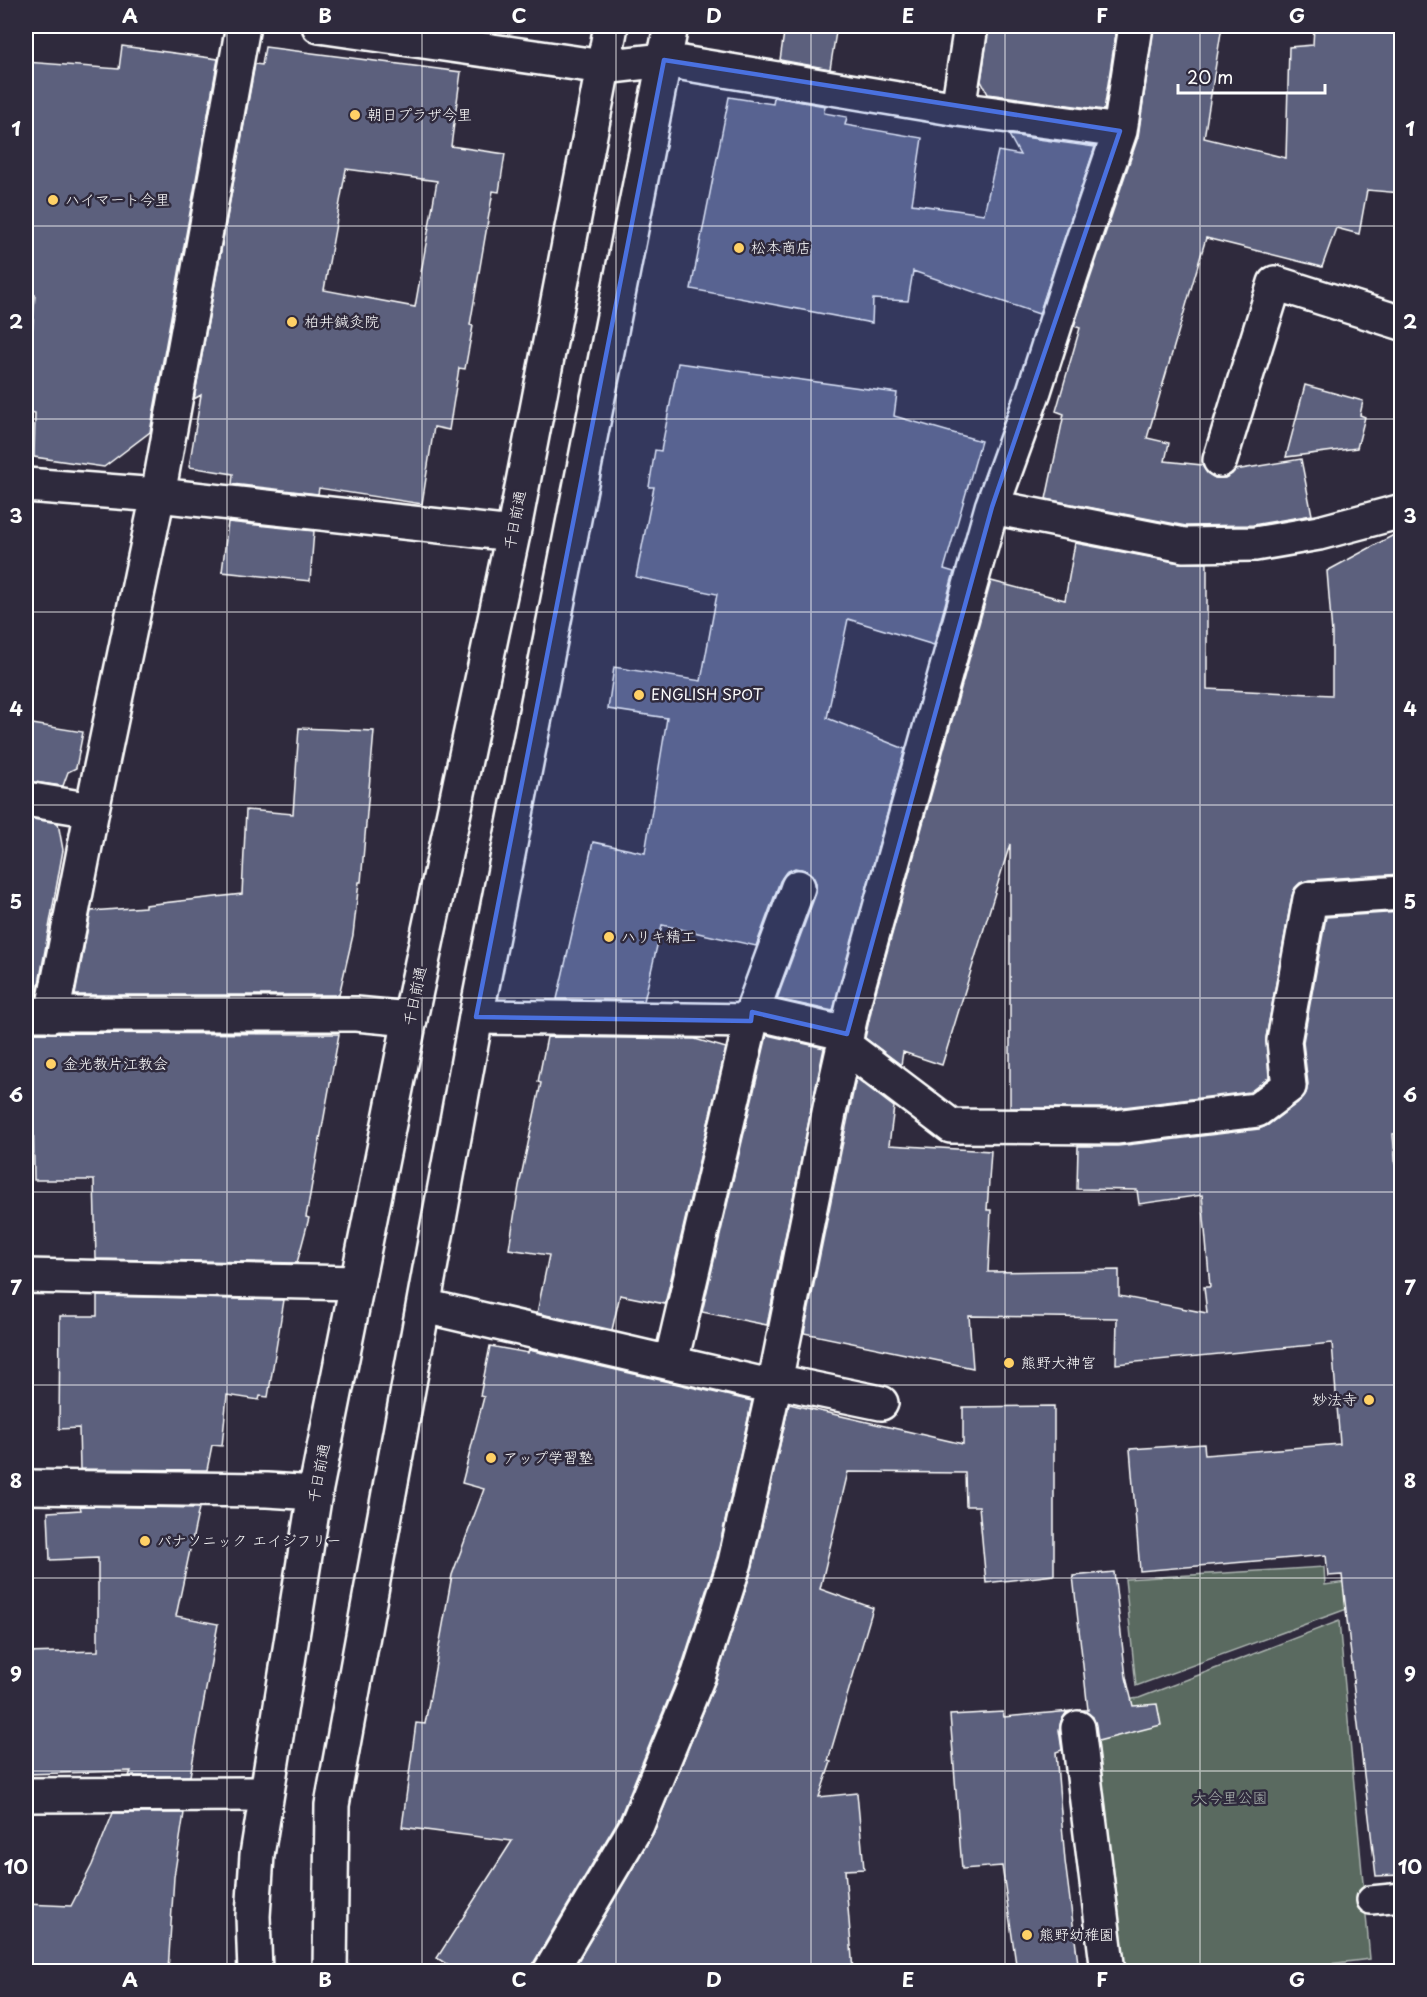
<svg xmlns="http://www.w3.org/2000/svg" width="1427" height="1997" viewBox="0 0 1427 1997" font-family="'Playpen Sans','Klee One',sans-serif">
	<rect width="100%" height="100%" fill="#2f2a3d"/>
	<filter id="ink" filterUnits="userSpaceOnUse"><feTurbulence type="fractalNoise" baseFrequency=".0167" numOctaves="2"/><feDisplacementMap in="SourceGraphic" scale="12" xChannelSelector="R" yChannelSelector="G"/><feConvolveMatrix kernelMatrix="1 2 1 2 8 2 1 2 1" color-interpolation-filters="sRGB"/></filter>
	<g filter="url(#ink)">
		<path fill="#5a6a61" stroke="#acb4b0" stroke-width="1.5" d="M 1324,1567 L 1325,1585 L 1375,1578 L 1377,1598 L 1136,1686 L 1125,1579 Z
			M 1339,1621 L 1370,1959 L 1263,1972 L 1126,1971 L 1093,1705 L 1139,1698 Z"/>
		<path fill="#5c617d" stroke="#fff" stroke-width="1.5" fill-rule="evenodd" d="M 785,26 L 837,26 L 830,69 L 780,60 Z
			M 989,26 L 1117,26 L 1104,110 L 988,94 L 981,81 Z
			M 1154,26 L 1222,26 L 1204,138 L 1286,158 L 1289,47 L 1313,45 L 1314,26 L 1401,26 L 1401,193 L 1367,190 L 1359,234 L 1336,228 L 1322,267 L 1206,238 L 1147,438 L 1169,443 L 1165,461 L 1202,465 L 1207,473 L 1215,478 L 1225,478 L 1232,474 L 1235,470 L 1301,459 L 1312,515 L 1253,525 L 1186,526 L 1046,499 L 1064,414 L 1056,411 L 1080,328 L 1074,326 L 1138,137 Z
			M 122,46 L 218,59 L 150,432 L 104,467 L 34,457 L 35,413 L 26,411 L 35,295 L 26,294 L 26,62 L 119,69 Z
			M 265,47 L 461,72 L 451,146 L 505,154 L 499,192 L 493,191 L 470,325 L 473,326 L 465,369 L 459,368 L 449,430 L 434,427 L 422,504 L 319,488 L 318,494 L 232,484 L 233,474 L 189,467 L 201,395 L 194,399 L 255,64 L 262,65 ZM 346,169 L 437,181 L 415,307 L 324,290 Z
			M 729,97 L 773,104 L 774,97 L 825,106 L 824,113 L 847,117 L 845,125 L 922,138 L 912,204 L 984,214 L 998,151 L 1020,155 L 1009,135 L 1095,147 L 1039,314 L 913,271 L 908,301 L 873,299 L 872,323 L 691,289 Z
			M 678,363 L 897,393 L 894,416 L 981,441 L 944,569 L 954,572 L 934,645 L 848,619 L 827,718 L 905,749 L 833,1011 L 777,999 L 816,893 L 816,883 L 812,875 L 805,870 L 795,868 L 786,872 L 780,881 L 756,946 L 662,925 L 644,1001 L 557,999 L 593,842 L 645,853 L 667,718 L 608,709 L 614,667 L 701,681 L 717,594 L 636,577 L 654,487 L 649,487 L 655,450 L 661,451 Z
			M 1305,385 L 1363,401 L 1360,415 L 1365,417 L 1357,448 L 1286,457 Z
			M 228,522 L 314,531 L 310,581 L 222,572 Z
			M 1401,531 L 1401,874 L 1309,880 L 1300,883 L 1295,888 L 1292,896 L 1266,1038 L 1269,1077 L 1250,1092 L 1115,1108 L 1010,1108 L 1010,844 L 942,1065 L 903,1052 L 901,1065 L 865,1038 L 873,1002 L 991,581 L 1065,600 L 1075,543 L 1180,563 L 1207,563 L 1207,689 L 1332,695 L 1332,633 L 1327,571 Z
			M 26,723 L 83,732 L 76,768 L 68,772 L 63,786 L 26,781 Z
			M 299,728 L 374,731 L 361,882 L 359,882 L 353,935 L 339,995 L 75,995 L 91,911 L 145,907 L 145,905 L 242,894 L 246,810 L 293,814 Z
			M 26,818 L 58,823 L 63,850 L 37,995 L 26,995 Z
			M 1401,912 L 1401,1133 L 1393,1134 L 1401,1231 L 1401,1875 L 1376,1876 L 1353,1682 L 1354,1682 L 1342,1575 L 1328,1576 L 1326,1555 L 1140,1571 L 1130,1449 L 1204,1444 L 1205,1455 L 1340,1444 L 1332,1343 L 1116,1364 L 1117,1318 L 969,1316 L 973,1368 L 804,1333 L 856,1078 L 894,1107 L 889,1145 L 991,1151 L 987,1210 L 991,1210 L 988,1272 L 1119,1270 L 1119,1296 L 1207,1313 L 1204,1287 L 1210,1287 L 1202,1195 L 1139,1204 L 1137,1190 L 1077,1189 L 1078,1146 L 1118,1146 L 1259,1129 L 1268,1125 L 1300,1101 L 1306,1093 L 1308,1084 L 1303,1042 L 1326,917 Z
			M 26,1033 L 339,1034 L 306,1217 L 309,1218 L 297,1263 L 96,1259 L 94,1180 L 34,1180 L 33,1097 L 26,1097 Z
			M 767,1035 L 824,1048 L 767,1325 L 702,1312 Z
			M 547,1037 L 695,1039 L 726,1048 L 665,1304 L 620,1295 L 612,1330 L 537,1313 L 549,1255 L 509,1249 L 519,1186 L 541,1083 L 538,1082 Z
			M 97,1296 L 284,1300 L 268,1397 L 260,1396 L 259,1400 L 227,1395 L 222,1446 L 212,1445 L 207,1470 L 80,1469 L 79,1428 L 59,1429 L 60,1316 L 97,1316 Z
			M 490,1346 L 528,1353 L 529,1350 L 752,1401 L 717,1557 L 681,1668 L 620,1817 L 534,1962 L 531,1971 L 457,1971 L 437,1958 L 512,1841 L 402,1827 L 416,1723 L 425,1724 L 452,1575 L 484,1489 L 462,1483 L 484,1397 L 480,1396 Z
			M 789,1404 L 963,1444 L 963,1407 L 1054,1406 L 1054,1575 L 986,1583 L 979,1506 L 966,1506 L 965,1473 L 848,1472 L 820,1589 L 873,1608 L 828,1761 L 831,1762 L 819,1797 L 857,1793 L 864,1869 L 845,1870 L 853,1971 L 572,1971 L 653,1834 L 716,1681 L 753,1566 Z
			M 80,1506 L 199,1508 L 176,1616 L 218,1624 L 190,1776 L 129,1776 L 131,1771 L 26,1774 L 26,1653 L 98,1651 L 98,1558 L 50,1560 L 48,1512 L 81,1510 Z
			M 1114,1572 L 1126,1677 L 1133,1706 L 1157,1704 L 1161,1725 L 1098,1741 L 1093,1717 L 1082,1710 L 1088,1710 L 1073,1576 Z
			M 1071,1711 L 1066,1713 L 1061,1721 L 1059,1730 L 1062,1750 L 1056,1752 L 1065,1861 L 1079,1971 L 1017,1971 L 1002,1866 L 962,1869 L 950,1715 L 1003,1712 L 1004,1717 Z
			M 113,1813 L 184,1813 L 174,1877 L 168,1971 L 26,1971 L 26,1904 L 71,1906 L 92,1865 Z"/>
		<g fill="none" stroke-linecap="round" stroke-linejoin="round">
			<g stroke="#fff" stroke-width="32">
				<path id="lane" d="M 1371,1900 L 1402,1897"/>
			</g>
			<g stroke="#fff" stroke-width="38">
				<path id="street" d="M 319,26 L 603,67 L 664,60 L 958,109 L 1120,131
					M 958,109 L 971,26
					M 1220,460 L 1275,283 L 1402,323
					M 26,485 L 158,495 L 513,534
					M 992,507 L 1184,545 L 1255,544 L 1319,533 L 1402,511
					M 26,799 L 92,810
					M 752,1012 L 798,887
					M 26,1014 L 356,1014 L 410,1019
					M 52,1015 L 92,810 L 158,495 L 243,26
					M 476,1017 L 751,1021 L 752,1012 L 847,1034
					M 844,1045 L 951,1126 L 1116,1127 L 1257,1110 L 1289,1086 L 1284,1041 L 1310,899 L 1402,893
					M 26,1276 L 357,1283
					M 424,1306 L 774,1387
					M 671,1362 L 751,1021
					M 775,1381 L 881,1403
					M 26,1487 L 267,1490 L 315,1493
					M 1078,1728 L 1108,1972
					M 26,1795 L 265,1794
					M 550,1972 L 637,1825 L 699,1674 L 735,1562 L 774,1387 L 830,1108 L 855,997 L 992,507 L 1034,391 L 1071,275 L 1120,131 L 1136,26"/>
			</g>
			<g stroke="#fff" stroke-width="38">
				<path id="highway" d="M 255,1972 L 253,1916 L 257,1855 L 315,1493 L 410,1019 L 513,534 L 611,26
					M 330,1972 L 332,1805 L 476,1017 L 671,26"/>
			</g>
			<use href="#lane" stroke="#2f2a3d" stroke-width="27"/>
			<use href="#street" stroke="#2f2a3d" stroke-width="33"/>
			<use href="#highway" stroke="#2f2a3d" stroke-width="33"/>
		</g>
	</g>
	<path fill="#4a71e0" fill-opacity="0.2" stroke="#4a71e0" stroke-width="4.5" stroke-linejoin="round" d="M 664,60 L 1120,131 L 992,507 L 847,1034 L 752,1012 L 751,1021 L 476,1017 Z"/>
	<path fill="none" stroke="#fff" stroke-width="1.5" stroke-opacity="0.55" d="M 227,26 L 227,1972M 422,26 L 422,1972M 616,26 L 616,1972M 811,26 L 811,1972M 1005,26 L 1005,1972M 1200,26 L 1200,1972M 26,226 L 1402,226M 26,419 L 1402,419M 26,612 L 1402,612M 26,805 L 1402,805M 26,998 L 1402,998M 26,1192 L 1402,1192M 26,1385 L 1402,1385M 26,1578 L 1402,1578M 26,1771 L 1402,1771"/>
	<g fill="#ffd166" stroke="#2f2a3d" stroke-width="2">
		<circle cx="355" cy="115" r="6"/>
		<circle cx="53" cy="200" r="6"/>
		<circle cx="739" cy="248" r="6"/>
		<circle cx="292" cy="322" r="6"/>
		<circle cx="639" cy="695" r="6"/>
		<circle cx="609" cy="937" r="6"/>
		<circle cx="51" cy="1064" r="6"/>
		<circle cx="1009" cy="1363" r="6"/>
		<circle cx="1369" cy="1400" r="6"/>
		<circle cx="491" cy="1458" r="6"/>
		<circle cx="145" cy="1541" r="6"/>
		<circle cx="1027" cy="1935" r="6"/>
	</g>
	<g text-anchor="middle" stroke-width="5" stroke-linejoin="round" paint-order="stroke">
		<g font-size="15" fill="#fff" stroke="#2f2a3d" text-anchor="start">
			<text x="367" y="120">朝日プラザ今里</text>
			<text x="65" y="205">ハイマート今里</text>
			<text x="751" y="253">松本商店</text>
			<text x="304" y="327">柏井鍼灸院</text>
			<text x="651" y="700">ENGLISH SPOT</text>
			<text x="621" y="942">ハリキ精工</text>
			<text x="63" y="1069">金光教片江教会</text>
			<text x="1021" y="1368">熊野大神宮</text>
			<text x="1357" y="1405" text-anchor="end">妙法寺</text>
			<text x="503" y="1463">アップ学習塾</text>
			<text x="157" y="1546">パナソニック エイジフリー</text>
			<text x="1039" y="1940">熊野幼稚園</text>
		</g>
		<g font-size="15" fill="#fff" stroke="#2f2a3d">
			<text transform="translate(515 520) rotate(-79)" y="5">千日前通</text>
			<text transform="translate(415 996) rotate(-78)" y="5">千日前通</text>
			<text transform="translate(319 1473) rotate(-79)" y="5">千日前通</text>
		</g>
		<g font-size="15" fill="#acb4b0" stroke="#2f2a3d">
			<text x="1230" y="1803">大今里公園</text>
		</g>
	</g>
	<rect width="1427" height="1997" fill="none" stroke="#2f2a3d" stroke-width="66"/>
	<path d="M1178 84v9h147v-9" fill="none" stroke="#ffffff" stroke-width="3"/>
	<text x="1187" y="84" font-size="18" fill="#ffffff" stroke="#2f2a3d" stroke-width="4.5" paint-order="stroke">20 m</text>
	<rect x="33" y="33" width="1361" height="1931" fill="none" stroke="#fff" stroke-width="2"/>
	<g font-size="20" text-anchor="middle" font-weight="bold" fill="#fff">
		<text x="130" y="23">A</text>
		<text x="325" y="23">B</text>
		<text x="519" y="23">C</text>
		<text x="714" y="23">D</text>
		<text x="908" y="23">E</text>
		<text x="1102" y="23">F</text>
		<text x="1297" y="23">G</text>
		<text x="16" y="136">1</text>
		<text x="1410" y="136">1</text>
		<text x="16" y="329">2</text>
		<text x="1410" y="329">2</text>
		<text x="16" y="523">3</text>
		<text x="1410" y="523">3</text>
		<text x="16" y="716">4</text>
		<text x="1410" y="716">4</text>
		<text x="16" y="909">5</text>
		<text x="1410" y="909">5</text>
		<text x="16" y="1102">6</text>
		<text x="1410" y="1102">6</text>
		<text x="16" y="1295">7</text>
		<text x="1410" y="1295">7</text>
		<text x="16" y="1488">8</text>
		<text x="1410" y="1488">8</text>
		<text x="16" y="1681">9</text>
		<text x="1410" y="1681">9</text>
		<text x="16" y="1874">10</text>
		<text x="1410" y="1874">10</text>
		<text x="130" y="1987">A</text>
		<text x="325" y="1987">B</text>
		<text x="519" y="1987">C</text>
		<text x="714" y="1987">D</text>
		<text x="908" y="1987">E</text>
		<text x="1102" y="1987">F</text>
		<text x="1297" y="1987">G</text>
	</g>
</svg>
